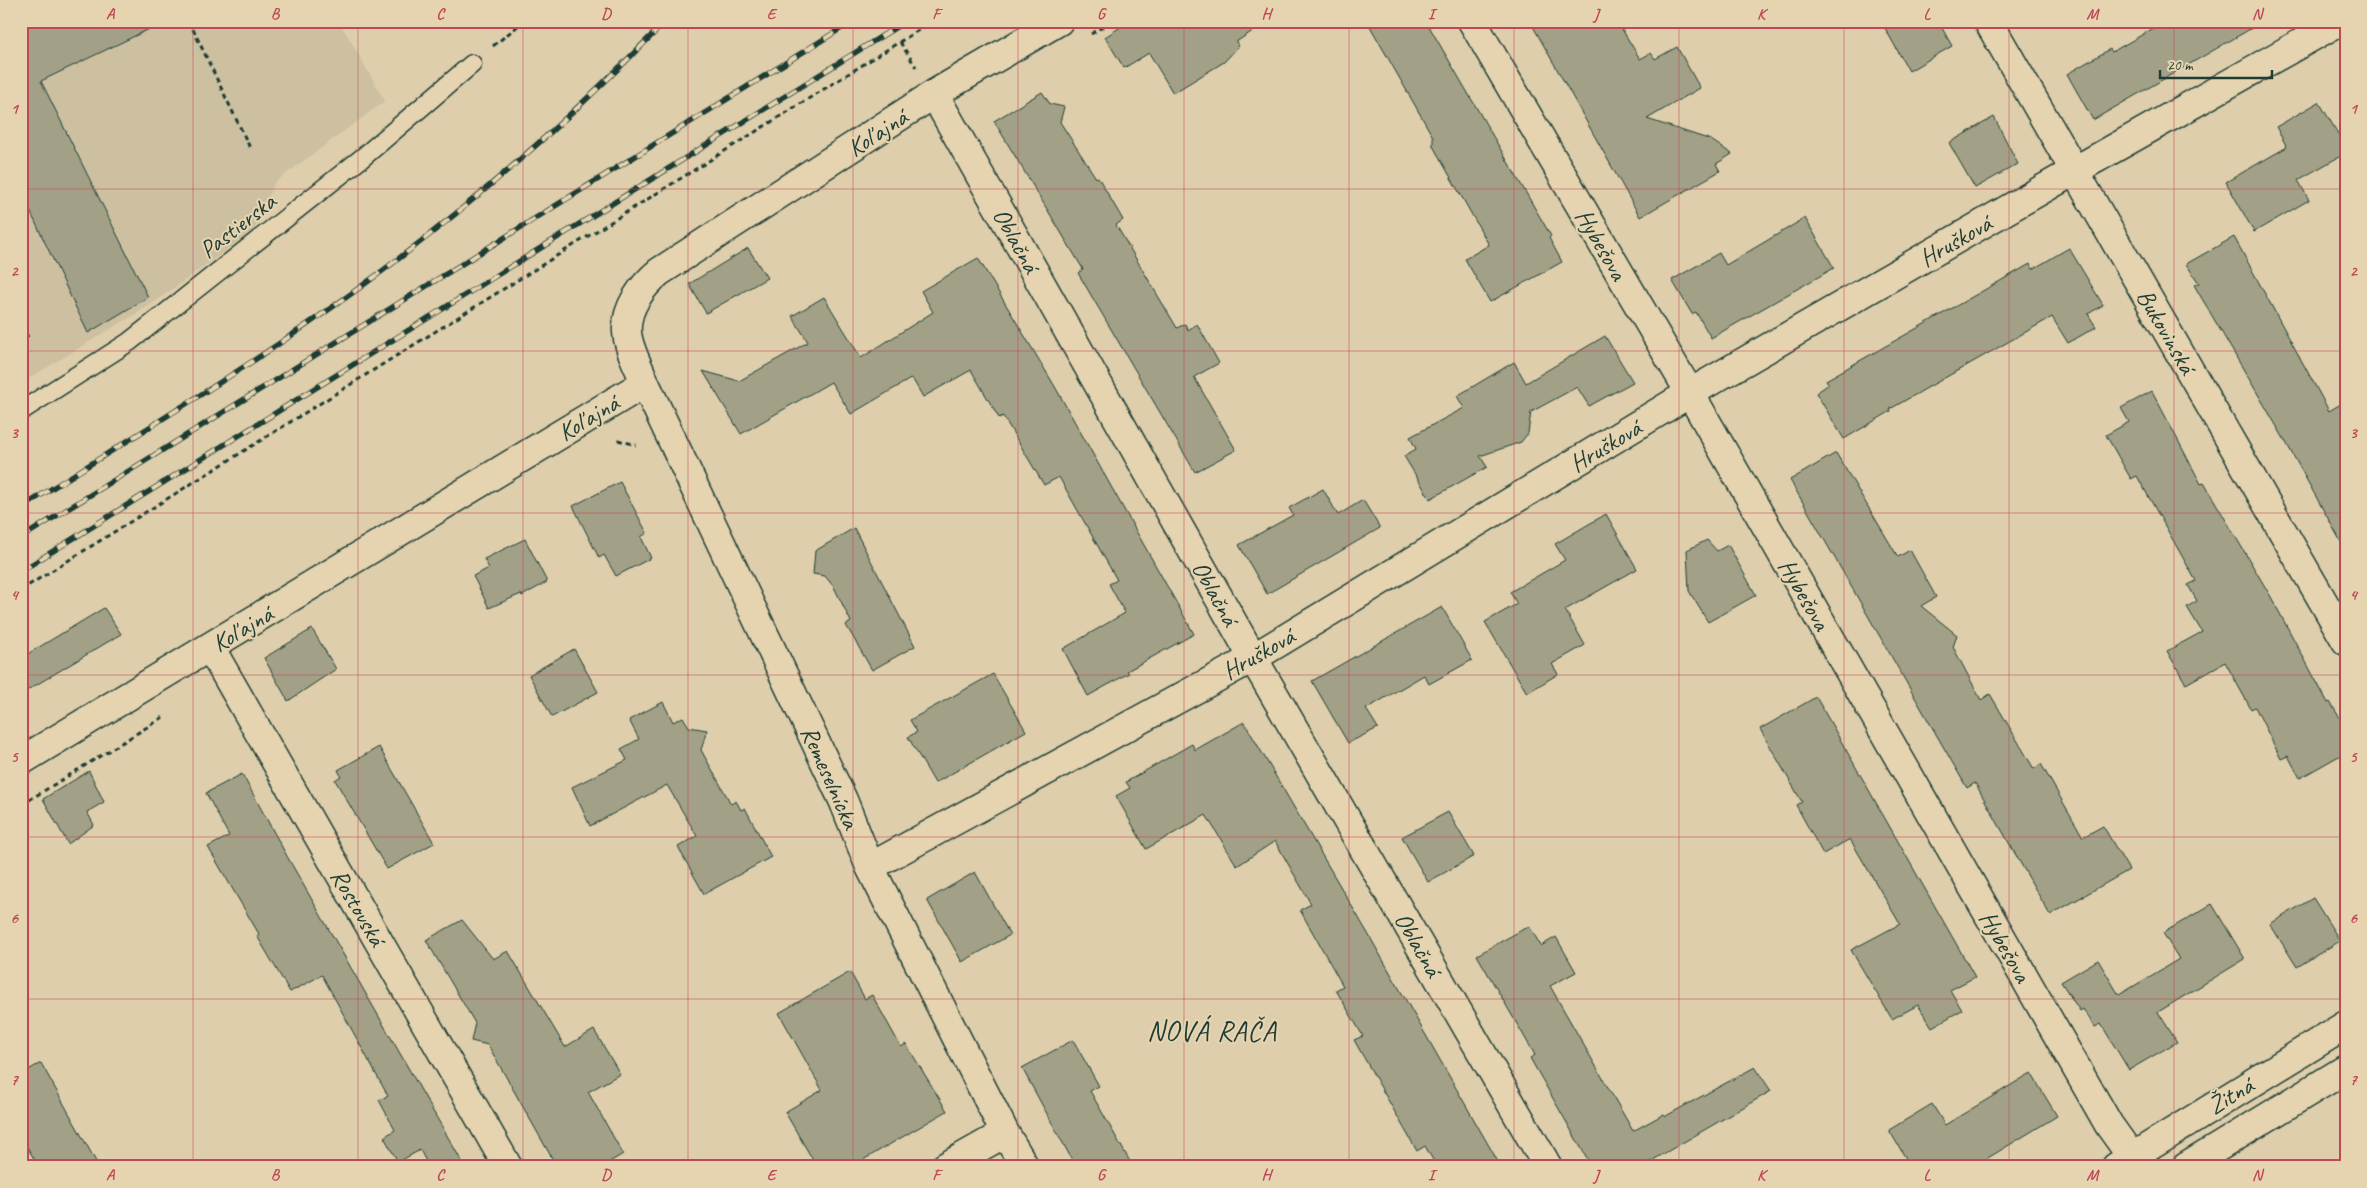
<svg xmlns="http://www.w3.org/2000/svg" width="2367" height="1188" viewBox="0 0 2367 1188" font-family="Caveat,sans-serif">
	<rect width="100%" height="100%" fill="#deceac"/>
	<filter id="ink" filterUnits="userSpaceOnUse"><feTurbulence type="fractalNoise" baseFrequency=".02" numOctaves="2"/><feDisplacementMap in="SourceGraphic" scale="10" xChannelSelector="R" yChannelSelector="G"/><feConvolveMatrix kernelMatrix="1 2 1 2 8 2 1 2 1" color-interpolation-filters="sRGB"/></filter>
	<g filter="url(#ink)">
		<path fill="#ccc0a1" d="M 21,21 L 339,21 L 385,101 L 275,182 L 254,230 L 152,304 L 21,383 Z"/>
		<path fill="#a2a187" stroke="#1f3d34" d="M 21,21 L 166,21 L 41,81 L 148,297 L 88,333 L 21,192 Z
			M 1130,21 L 1268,21 L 1236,42 L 1239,46 L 1224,62 L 1173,93 L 1149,53 L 1124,68 L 1105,37 Z
			M 1367,21 L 1426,21 L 1551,236 L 1549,238 L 1562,262 L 1490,302 L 1465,259 L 1489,245 L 1433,146 L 1433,137 Z
			M 1530,21 L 1617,21 L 1640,59 L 1651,53 L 1655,59 L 1677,47 L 1700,88 L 1647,119 L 1711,140 L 1732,154 L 1716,164 L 1720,171 L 1640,217 Z
			M 1881,21 L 1938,21 L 1952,46 L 1909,71 Z
			M 2166,21 L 2264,21 L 2093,120 L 2067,74 L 2110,49 L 2112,52 Z
			M 1042,92 L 1050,104 L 1064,107 L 1060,122 L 1096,178 L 1098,177 L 1123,220 L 1116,225 L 1177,328 L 1185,324 L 1188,330 L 1197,324 L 1219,363 L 1194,377 L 1236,450 L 1195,472 L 1078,273 L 1083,269 L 994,121 Z
			M 2319,102 L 2346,147 L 2346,153 L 2298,180 L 2309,200 L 2254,232 L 2226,182 L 2287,147 L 2276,127 Z
			M 1994,117 L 2018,164 L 1975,188 L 1949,143 Z
			M 1805,218 L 1834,268 L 1711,338 L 1696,312 L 1692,314 L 1672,280 L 1719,253 L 1726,265 Z
			M 2234,237 L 2329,411 L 2346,401 L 2346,551 L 2283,437 L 2194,285 L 2199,283 L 2186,264 Z
			M 748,248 L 767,278 L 706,313 L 689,284 Z
			M 2069,248 L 2103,305 L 2088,314 L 2096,327 L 2068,343 L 2052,317 L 1890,409 L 1891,411 L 1844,439 L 1816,393 L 1829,384 L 1826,380 L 2030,264 L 2033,269 Z
			M 978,258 L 1054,385 L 1194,634 L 1127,671 L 1129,673 L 1088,696 L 1063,649 L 1125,613 L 1109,584 L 1117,580 L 1059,477 L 1044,485 L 1003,416 L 999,418 L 971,370 L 923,397 L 912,378 L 851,414 L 831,382 L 741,434 L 703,371 L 739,381 L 808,342 L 792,316 L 824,297 L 861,358 L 933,312 L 921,291 Z
			M 1605,336 L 1633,382 L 1589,406 L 1577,387 L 1531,412 L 1528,433 L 1521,442 L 1480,456 L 1487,467 L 1430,499 L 1404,456 L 1416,449 L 1410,437 L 1464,408 L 1457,396 L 1514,362 L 1526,383 Z
			M 2152,391 L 2201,484 L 2204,483 L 2271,597 L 2328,703 L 2330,702 L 2346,728 L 2346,752 L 2300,778 L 2288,756 L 2281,759 L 2255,707 L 2251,709 L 2225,662 L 2186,684 L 2167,651 L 2202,632 L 2187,607 L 2197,601 L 2188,585 L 2196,581 L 2137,476 L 2131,479 L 2106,435 L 2129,422 L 2121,408 Z
			M 1836,453 L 1898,557 L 1910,550 L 1936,597 L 1921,606 L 1957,635 L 1953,647 L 1981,700 L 1990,694 L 2034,769 L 2041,764 L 2083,837 L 2103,826 L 2129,870 L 2050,915 L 1975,783 L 1967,788 L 1790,480 Z
			M 620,482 L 647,533 L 641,537 L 651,558 L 616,576 L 604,555 L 599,558 L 573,506 Z
			M 1323,489 L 1338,515 L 1363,500 L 1380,528 L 1267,594 L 1239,545 L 1293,515 L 1289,508 Z
			M 1606,514 L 1637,569 L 1565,610 L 1585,645 L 1552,664 L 1558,674 L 1527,693 L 1485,622 L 1517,604 L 1510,592 L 1565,560 L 1555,544 Z
			M 854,528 L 915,646 L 872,670 L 846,625 L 851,622 L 834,587 L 825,576 L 813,574 L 815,551 Z
			M 525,539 L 547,582 L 522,596 L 521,594 L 489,608 L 473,576 L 489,568 L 484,559 Z
			M 1707,540 L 1717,551 L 1728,545 L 1756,595 L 1708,622 L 1689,591 L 1687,550 Z
			M 1442,607 L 1472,660 L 1429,684 L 1424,675 L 1366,709 L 1378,728 L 1348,743 L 1312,681 Z
			M 104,608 L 121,634 L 21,694 L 21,658 Z
			M 312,629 L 336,669 L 288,701 L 264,658 Z
			M 574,649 L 598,692 L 552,717 L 529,675 Z
			M 993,674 L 1026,731 L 935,783 L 908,737 L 917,732 L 910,720 Z
			M 1816,697 L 1975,977 L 1950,990 L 1962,1010 L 1932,1027 L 1918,1005 L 1892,1019 L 1851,950 L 1900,924 L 1850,839 L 1823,854 L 1796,805 L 1802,802 L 1760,729 Z
			M 663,702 L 673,722 L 683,717 L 689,727 L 707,730 L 701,750 L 731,804 L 736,801 L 741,810 L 745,808 L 771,857 L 704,894 L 678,847 L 697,836 L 667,785 L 590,826 L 572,787 L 627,760 L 621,749 L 639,739 L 629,720 Z
			M 1244,722 L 1367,932 L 1501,1167 L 1437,1167 L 1425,1146 L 1417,1151 L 1354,1040 L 1363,1036 L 1336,990 L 1343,986 L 1300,910 L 1311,904 L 1275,841 L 1237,866 L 1206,815 L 1146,849 L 1116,796 L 1130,788 L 1126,782 L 1192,744 L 1195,750 Z
			M 379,747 L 434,843 L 387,869 L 335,780 L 341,776 L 338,770 Z
			M 89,771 L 104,802 L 87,812 L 94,825 L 68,844 L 43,799 Z
			M 242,774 L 288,858 L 465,1167 L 429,1167 L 420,1150 L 398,1162 L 384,1137 L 395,1130 L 379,1100 L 388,1096 L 322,975 L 290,992 L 257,936 L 259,934 L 208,847 L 229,836 L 206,793 Z
			M 1448,812 L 1474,856 L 1428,882 L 1402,837 Z
			M 975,872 L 1010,935 L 962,962 L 927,900 Z
			M 2313,898 L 2340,941 L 2297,967 L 2270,924 Z
			M 2212,904 L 2245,959 L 2158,1012 L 2177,1042 L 2129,1070 L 2101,1024 L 2095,1027 L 2083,1009 L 2080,1011 L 2061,982 L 2098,960 L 2119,995 L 2179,959 L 2163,933 Z
			M 462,920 L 493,959 L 508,951 L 565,1047 L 594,1030 L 620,1074 L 588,1092 L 623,1154 L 601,1167 L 557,1167 L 488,1045 L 471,1041 L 475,1023 L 426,940 Z
			M 1529,926 L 1541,946 L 1556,937 L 1576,972 L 1550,986 L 1633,1131 L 1664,1114 L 1666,1116 L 1755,1067 L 1771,1091 L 1641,1167 L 1592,1167 L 1530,1058 L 1535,1055 L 1477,955 Z
			M 850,972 L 865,999 L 872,995 L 901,1047 L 906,1044 L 947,1111 L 851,1167 L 817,1167 L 785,1112 L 822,1090 L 779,1013 Z
			M 1073,1040 L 1099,1086 L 1090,1091 L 1133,1167 L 1076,1167 L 1022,1068 Z
			M 41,1063 L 99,1167 L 39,1167 L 21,1137 L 21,1074 Z
			M 2031,1073 L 2057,1116 L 1973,1167 L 1911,1167 L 1889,1130 L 1932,1104 L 1945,1125 Z"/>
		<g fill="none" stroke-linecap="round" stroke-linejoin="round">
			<g stroke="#1f3d34" stroke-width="21">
				<path id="service" d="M 21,411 L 129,342 L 362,158 L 472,64"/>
			</g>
			<g stroke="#1f3d34" stroke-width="31">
				<path id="minor" d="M 1472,21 L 1690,393 L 2109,1125 L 2139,1167
					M 1988,21 L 2346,641
					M 934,94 L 1253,658 L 1548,1167
					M 210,647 L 508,1167
					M 21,761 L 645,383
					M 870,867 L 1253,658 L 1690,393 L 2074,171 L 2340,21
					M 945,1167 L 1005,1133
					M 1025,1167 L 1005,1133 L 870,867 L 843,800 L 645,383 C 639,367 628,348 627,332 C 625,309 642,286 659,272 L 934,94 L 1059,21"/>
			</g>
			<g stroke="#1f3d34" stroke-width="31">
				<path id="secondary" d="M 2116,1167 L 2346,1025
					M 2186,1167 L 2346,1069"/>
			</g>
			<path stroke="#1f3d34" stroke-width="3" stroke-dasharray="5 4" stroke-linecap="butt" d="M 189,21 L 251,150
				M 1091,34 L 1112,21
				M 900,42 L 916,67
				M 493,46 L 524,21
				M 21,325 L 29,339
				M 618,440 L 636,445
				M 21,590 L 933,21
				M 21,805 L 165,716"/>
			<use href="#service" stroke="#e6d4b1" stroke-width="18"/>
			<use href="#minor" stroke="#e6d4b1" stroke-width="28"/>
			<use href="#secondary" stroke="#e6d4b1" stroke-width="28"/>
			<g stroke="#1f3d34" stroke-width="5.5">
				<path id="rail" d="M 21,508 C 137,434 255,364 366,283 C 473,205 573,116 666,21
					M 21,538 L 853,21
					M 21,571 L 906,21"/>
			</g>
			<use href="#rail" stroke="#e6d4b1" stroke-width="4" stroke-dasharray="11" stroke-linecap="butt"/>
		</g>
	</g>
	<path fill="none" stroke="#bf4857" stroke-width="1" stroke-opacity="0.55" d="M 193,21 L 193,1167M 358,21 L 358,1167M 523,21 L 523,1167M 688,21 L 688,1167M 853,21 L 853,1167M 1018,21 L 1018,1167M 1184,21 L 1184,1167M 1349,21 L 1349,1167M 1514,21 L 1514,1167M 1679,21 L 1679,1167M 1844,21 L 1844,1167M 2009,21 L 2009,1167M 2174,21 L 2174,1167M 21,189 L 2346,189M 21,351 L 2346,351M 21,513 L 2346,513M 21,675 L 2346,675M 21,837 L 2346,837M 21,999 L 2346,999"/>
	<g text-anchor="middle" stroke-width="4" stroke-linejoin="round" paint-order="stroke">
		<g font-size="25" fill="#1f3d34" stroke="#e6d4b1">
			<text transform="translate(877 132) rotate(-33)" y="9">Koľajná</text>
			<text transform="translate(237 225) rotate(-38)" y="9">Pastierska</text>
			<text transform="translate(1017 240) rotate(61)" y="9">Oblačná</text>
			<text transform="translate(1955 240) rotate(-30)" y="9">Hrušková</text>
			<text transform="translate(1602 244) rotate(60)" y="9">Hybešova</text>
			<text transform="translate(2167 331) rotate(60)" y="9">Bukovinská</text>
			<text transform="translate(588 417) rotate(-31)" y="9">Koľajná</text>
			<text transform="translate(1605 445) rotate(-31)" y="9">Hrušková</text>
			<text transform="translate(1216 593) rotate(61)" y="9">Oblačná</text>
			<text transform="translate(1805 594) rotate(60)" y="9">Hybešova</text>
			<text transform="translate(242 628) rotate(-31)" y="9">Koľajná</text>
			<text transform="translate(1258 653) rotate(-30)" y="9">Hrušková</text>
			<text transform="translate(831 777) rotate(66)" y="9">Remeselnícka</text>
			<text transform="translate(359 907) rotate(60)" y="9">Rostovská</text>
			<text transform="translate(1419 944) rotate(60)" y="9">Oblačná</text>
			<text transform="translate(2006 946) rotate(60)" y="9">Hybešova</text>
			<text transform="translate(2230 1095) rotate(-31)" y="9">Žitná</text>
		</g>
		<g font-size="28" letter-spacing="1" fill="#1f3d34" stroke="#e6d4b1">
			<text x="1212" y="1040">NOVÁ RAČA</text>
		</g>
	</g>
	<rect width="2367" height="1188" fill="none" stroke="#e6d4b1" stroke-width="55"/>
	<path d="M2160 70v8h112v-8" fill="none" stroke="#1f3d34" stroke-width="2.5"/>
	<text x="2167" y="70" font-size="15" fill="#1f3d34" stroke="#e6d4b1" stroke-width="4" paint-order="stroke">20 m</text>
	<rect x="28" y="28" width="2312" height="1132" fill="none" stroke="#bf4857" stroke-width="2"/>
	<g font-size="16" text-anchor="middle" font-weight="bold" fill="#bf4857">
		<text x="110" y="19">A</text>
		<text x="275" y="19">B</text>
		<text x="440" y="19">C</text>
		<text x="606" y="19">D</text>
		<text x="771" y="19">E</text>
		<text x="936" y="19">F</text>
		<text x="1101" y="19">G</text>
		<text x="1266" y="19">H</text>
		<text x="1431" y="19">I</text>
		<text x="1596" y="19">J</text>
		<text x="1761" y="19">K</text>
		<text x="1927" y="19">L</text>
		<text x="2092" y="19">M</text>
		<text x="2257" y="19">N</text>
		<text x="14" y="114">1</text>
		<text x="2353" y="114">1</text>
		<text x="14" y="276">2</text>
		<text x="2353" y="276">2</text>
		<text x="14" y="438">3</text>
		<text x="2353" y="438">3</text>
		<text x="14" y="600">4</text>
		<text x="2353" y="600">4</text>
		<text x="14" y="762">5</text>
		<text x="2353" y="762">5</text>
		<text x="14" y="923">6</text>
		<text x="2353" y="923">6</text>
		<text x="14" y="1085">7</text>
		<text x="2353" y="1085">7</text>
		<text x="110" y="1180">A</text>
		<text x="275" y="1180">B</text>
		<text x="440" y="1180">C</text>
		<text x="606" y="1180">D</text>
		<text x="771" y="1180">E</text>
		<text x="936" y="1180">F</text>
		<text x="1101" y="1180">G</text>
		<text x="1266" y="1180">H</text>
		<text x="1431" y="1180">I</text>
		<text x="1596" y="1180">J</text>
		<text x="1761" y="1180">K</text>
		<text x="1927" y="1180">L</text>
		<text x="2092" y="1180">M</text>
		<text x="2257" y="1180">N</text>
	</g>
</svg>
